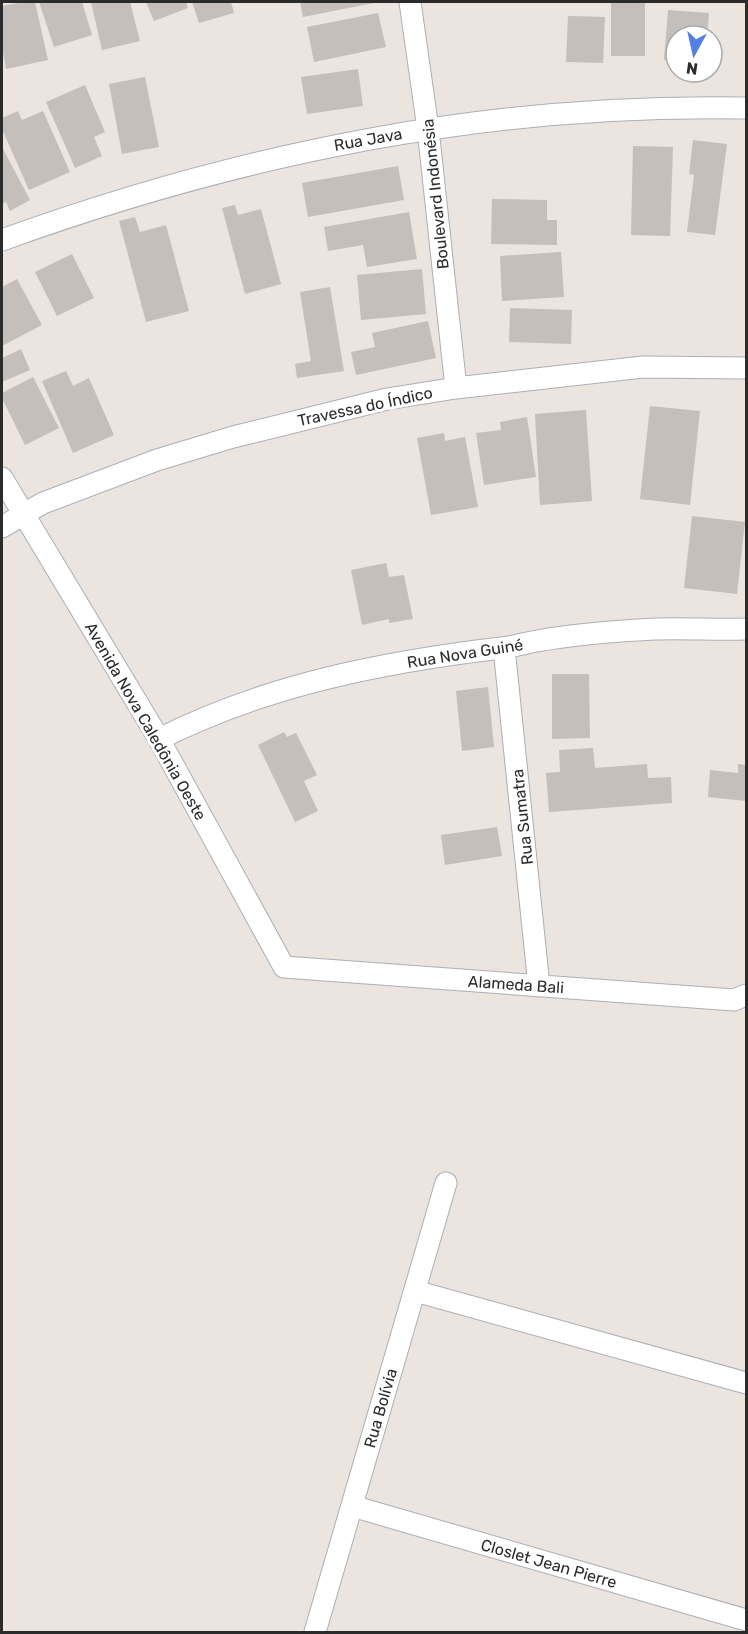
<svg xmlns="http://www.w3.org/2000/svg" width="748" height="1634" viewBox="0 0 748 1634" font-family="Rubik,sans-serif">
	<rect width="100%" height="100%" fill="#ebe4df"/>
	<path fill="#c4bfba" d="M 23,2 L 35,2 L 48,60 L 6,69 L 2,46 L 2,6 Z
		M 39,2 L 82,2 L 92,35 L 54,47 Z
		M 91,2 L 130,2 L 140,41 L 102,50 Z
		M 146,2 L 186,2 L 188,8 L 154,21 Z
		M 192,2 L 231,2 L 234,13 L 199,23 Z
		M 300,2 L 374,2 L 374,3 L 303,17 Z
		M 611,2 L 645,2 L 645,56 L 611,56 Z
		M 668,10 L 709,13 L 707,36 L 676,36 L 676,61 L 664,60 Z
		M 378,13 L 386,47 L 314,62 L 307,27 Z
		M 568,16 L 605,17 L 603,63 L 566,62 Z
		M 358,69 L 363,106 L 307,114 L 301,77 Z
		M 145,77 L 159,147 L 122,154 L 109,84 Z
		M 85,85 L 105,132 L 94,137 L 102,156 L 75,168 L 46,102 Z
		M 18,111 L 22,120 L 43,111 L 70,172 L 29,190 L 2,129 L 2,118 Z
		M 693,140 L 727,144 L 715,235 L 687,232 L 694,175 L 689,174 Z
		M 633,146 L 673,147 L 670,236 L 631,235 Z
		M 2,147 L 30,200 L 10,211 L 6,202 L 2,204 Z
		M 398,166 L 404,200 L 308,217 L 302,183 Z
		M 492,199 L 547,200 L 547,220 L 557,220 L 557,245 L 491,244 Z
		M 235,205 L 238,215 L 261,209 L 281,284 L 245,294 L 222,208 Z
		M 409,212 L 417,259 L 367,267 L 363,245 L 328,251 L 324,227 Z
		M 135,217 L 140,232 L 166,225 L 189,311 L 146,322 L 119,221 Z
		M 561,252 L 564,297 L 502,301 L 500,256 Z
		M 72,254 L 94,298 L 57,316 L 35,272 Z
		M 422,269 L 426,314 L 361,320 L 357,275 Z
		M 17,279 L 42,325 L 2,346 L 2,287 Z
		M 330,287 L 344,371 L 297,378 L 295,364 L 311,361 L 300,292 Z
		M 510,308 L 572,310 L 571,344 L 509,342 Z
		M 428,321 L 436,358 L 356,375 L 351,352 L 375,347 L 372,333 Z
		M 21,349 L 30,370 L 2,382 L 2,358 Z
		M 66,371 L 73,386 L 89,378 L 114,435 L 73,453 L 42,381 Z
		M 33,377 L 59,428 L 25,445 L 2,398 L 2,393 Z
		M 650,406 L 700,411 L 690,505 L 640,499 Z
		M 586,410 L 592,501 L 540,505 L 535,414 Z
		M 527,417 L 536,477 L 484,485 L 476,433 L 501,430 L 500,422 Z
		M 444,433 L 445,441 L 465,437 L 478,507 L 431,515 L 417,438 Z
		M 692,516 L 745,522 L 737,594 L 684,588 Z
		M 386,563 L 389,577 L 404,575 L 413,619 L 389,623 L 389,619 L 362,625 L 351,570 Z
		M 552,674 L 589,674 L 590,738 L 552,739 Z
		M 488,687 L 494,747 L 462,751 L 456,691 Z
		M 284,732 L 287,737 L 296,733 L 317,775 L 304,781 L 318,811 L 295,822 L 258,745 Z
		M 593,748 L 595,768 L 647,764 L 648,778 L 671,777 L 672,803 L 549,812 L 546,773 L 560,772 L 559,750 Z
		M 738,764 L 746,765 L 746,801 L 708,797 L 710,770 L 738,773 Z
		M 497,827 L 502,856 L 445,865 L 441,835 Z"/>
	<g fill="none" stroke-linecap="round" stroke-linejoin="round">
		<g stroke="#abafb6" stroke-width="23">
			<path id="street" d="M 410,2 L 428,129 L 456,388
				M 2,240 C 243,153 489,103 746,108
				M 2,478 L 159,739 L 284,967 L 734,1000 L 746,995
				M 2,527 L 43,503 L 157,460 L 233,437 L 387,399 L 456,388 L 643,367 L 746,368
				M 504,648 L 539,986
				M 159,739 C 266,685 383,662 501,648 C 513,647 525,643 537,641 C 576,634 616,631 655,629 C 685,628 716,630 746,629
				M 415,1291 L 746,1383
				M 352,1506 L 746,1620
				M 315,1632 L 446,1183"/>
		</g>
		<use href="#street" stroke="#fff" stroke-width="21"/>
	</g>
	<g text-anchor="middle" stroke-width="6" stroke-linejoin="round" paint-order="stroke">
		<g font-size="16" fill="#2b2b2b" stroke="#fff">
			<text transform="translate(368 139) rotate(-10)" y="6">Rua Java</text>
			<text transform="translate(435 194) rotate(-96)" y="6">Boulevard Indonésia</text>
			<text transform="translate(365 406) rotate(-12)" y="6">Travessa do Índico</text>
			<text transform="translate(465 653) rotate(-9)" y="6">Rua Nova Guiné</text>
			<text transform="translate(146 721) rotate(60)" y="6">Avenida Nova Caledônia Oeste</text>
			<text transform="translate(522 817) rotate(-96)" y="6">Rua Sumatra</text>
			<text transform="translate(516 984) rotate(4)" y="6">Alameda Bali</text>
			<text transform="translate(380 1408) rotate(-74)" y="6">Rua Bolívia</text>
			<text transform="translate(549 1563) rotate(16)" y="6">Closlet Jean Pierre</text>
		</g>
	</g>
	<rect width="748" height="1634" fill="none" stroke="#2b2b2b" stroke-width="6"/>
	<g transform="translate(694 54) rotate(188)"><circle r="28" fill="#ffffff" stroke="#aaaaaa" stroke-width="1.5"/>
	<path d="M0-4.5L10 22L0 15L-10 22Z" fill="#5280e5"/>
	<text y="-9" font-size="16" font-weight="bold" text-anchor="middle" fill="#2b2b2b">N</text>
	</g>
</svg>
